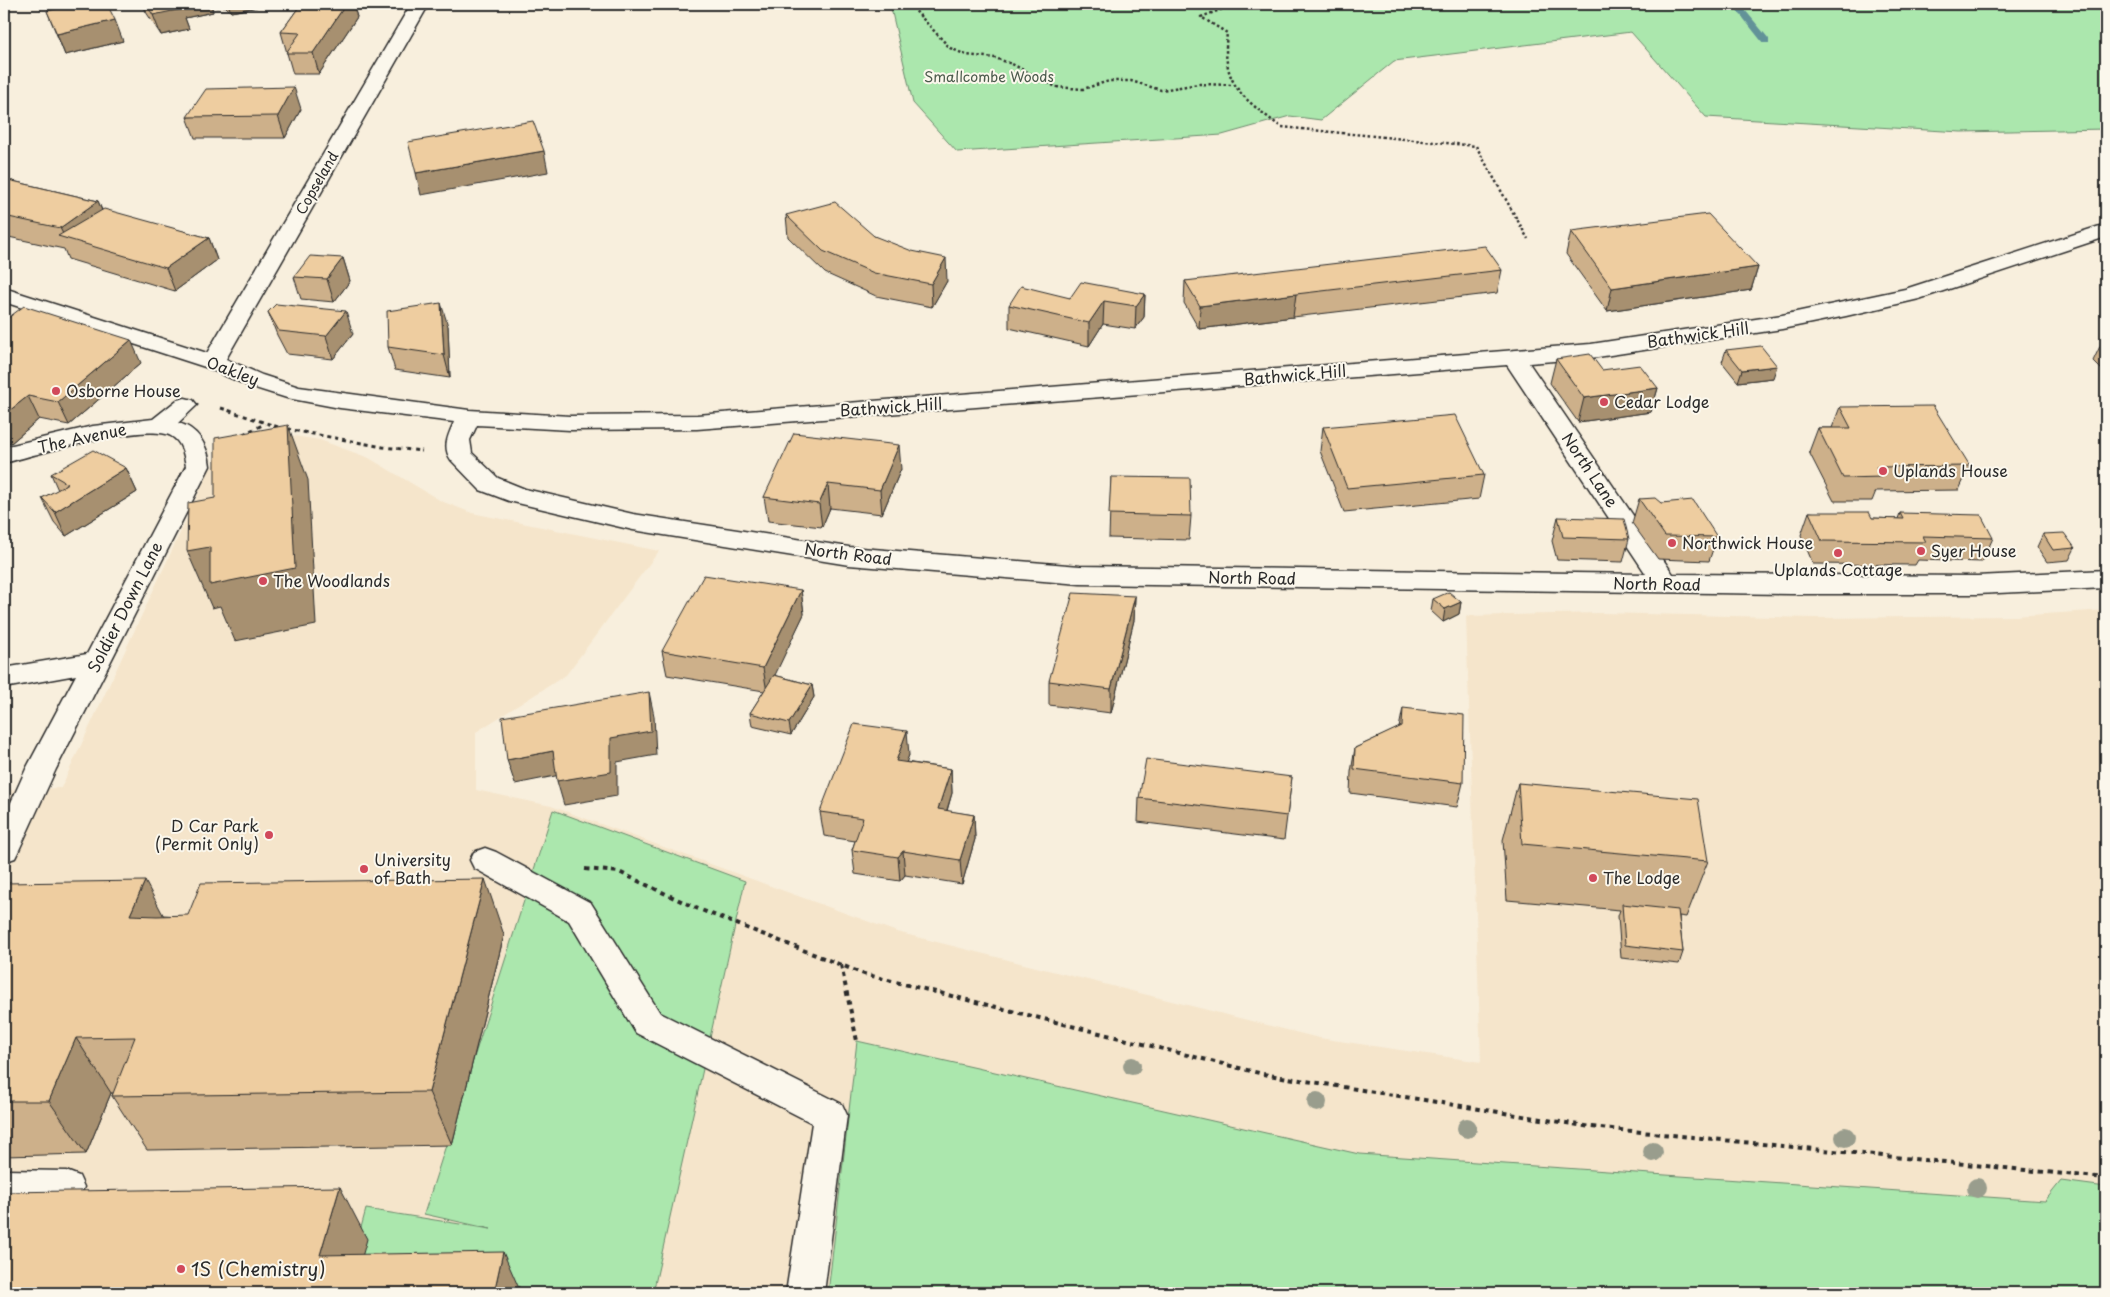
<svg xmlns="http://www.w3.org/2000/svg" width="2110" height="1297" viewBox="0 0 2110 1297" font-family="'Playpen Sans',sans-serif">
	<rect width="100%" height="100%" fill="#f8efdd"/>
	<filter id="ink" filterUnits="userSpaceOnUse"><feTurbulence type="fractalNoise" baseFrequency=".02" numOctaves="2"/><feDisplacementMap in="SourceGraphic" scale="10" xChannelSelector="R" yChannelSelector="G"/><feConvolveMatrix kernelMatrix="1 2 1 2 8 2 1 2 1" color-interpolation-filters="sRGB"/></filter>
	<g filter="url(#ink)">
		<path fill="#f5e5cb" d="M 260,431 L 320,440 L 369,458 L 441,501 L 472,513 L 659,551 L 566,675 L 476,732 L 476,790 L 551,806 L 897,932 L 1319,1038 L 1481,1062 L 1466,616 L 1601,613 L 1814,618 L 2015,616 L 2106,610 L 2106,1293 L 4,1293 L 4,790 L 61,788 L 210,469 L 224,454 Z"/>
		<path fill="#abe7ad" stroke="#6b896c" d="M 890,4 L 2106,4 L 2106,129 L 1961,132 L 1706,117 L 1631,32 L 1394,61 L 1321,120 L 1290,116 L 1222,135 L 957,152 L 913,103 Z
			M 553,810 L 745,881 L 653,1293 L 519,1293 L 520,1287 L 344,1291 L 366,1209 L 491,1229 L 424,1214 Z
			M 857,1041 L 1359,1154 L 2045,1201 L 2061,1181 L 2106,1187 L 2106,1293 L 828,1293 Z"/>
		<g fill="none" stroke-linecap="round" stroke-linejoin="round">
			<path fill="#629298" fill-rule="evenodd" d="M 1732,4 L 1740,4 L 1769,39 L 1769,43 L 1763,43 Z"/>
			<g stroke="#2b2b2b" stroke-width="3">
				<path id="minor" d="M 411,4 L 429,4 L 226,359 L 262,375 L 299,387 L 469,410 L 570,416 L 697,415 L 1591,344 L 1782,315 L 1905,289 L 2106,224 L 2106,237 L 1919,299 L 1846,316 L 1782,329 L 1591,358 L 1529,363 L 1673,574 L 1977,576 L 2106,570 L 2106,588 L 1977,594 L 1792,594 L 1080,584 L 849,565 L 633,530 L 509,501 L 480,490 L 451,460 C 442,447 448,436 454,422 L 340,408 L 287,398 L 246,385 L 205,367 L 4,302 L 4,288 L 207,353 ZM 1507,365 L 1646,574 L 1080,566 L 849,547 L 633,514 L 525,489 L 498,478 L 472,453 L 470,440 L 477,425 L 570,430 L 697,429 Z
					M 185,398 L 193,400 L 197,405 L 178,423 C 198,428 208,446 210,466 L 56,769 L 19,850 L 15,858 L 4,862 L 4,818 L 26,769 L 76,675 L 4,688 L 4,668 L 87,654 L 186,466 C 184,455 182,442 171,436 C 144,422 36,455 4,463 L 4,447 L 93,426 L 153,419 L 177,400 Z
					M 485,848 L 496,852 L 591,903 L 660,1013 L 842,1104 L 847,1115 L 824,1293 L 786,1293 L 812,1123 L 636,1033 L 569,921 L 474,868 L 470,860 L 474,852 Z
					M 4,1170 L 66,1171 L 79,1176 L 84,1187 L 79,1198 L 66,1203 L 4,1202 Z"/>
			</g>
			<path stroke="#2b2b2b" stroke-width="2.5" stroke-dasharray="2.5 2.5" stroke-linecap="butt" d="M 909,4 L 950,48 L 966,55 L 995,58 L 1012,64 L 1056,87 L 1083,89 L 1109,81 L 1131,81 L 1161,90 L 1199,84 L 1233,85
				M 1236,4 L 1201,17 L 1227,33 C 1221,85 1243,98 1281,127 L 1476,146 L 1528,239"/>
			<path stroke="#2b2b2b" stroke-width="3" stroke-dasharray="4 4" stroke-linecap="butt" d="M 221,408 L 281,428
				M 287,429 L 383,447 L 422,451
				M 243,434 L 265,424"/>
			<path stroke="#2b2b2b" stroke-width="4" stroke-dasharray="4.5 4.5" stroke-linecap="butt" d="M 585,869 L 619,872 L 696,908 L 864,974 L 1263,1074 L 1591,1127 L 2106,1178
				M 841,965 L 857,1041"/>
			<use href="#minor" fill="#fbf7ec" fill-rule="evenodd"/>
		</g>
		<g fill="#999d8d">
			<circle cx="1132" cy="1066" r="9"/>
			<circle cx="1317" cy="1102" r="10"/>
			<circle cx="1467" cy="1128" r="10"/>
			<circle cx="1845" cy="1137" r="10"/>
			<circle cx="1653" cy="1152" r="10"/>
			<circle cx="1977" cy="1188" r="10"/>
		</g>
		<path fill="#cdb08a" stroke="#2b2b2b" d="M 143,4 L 211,4 L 213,12 L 185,18 L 189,29 L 161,35 L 146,12 Z
			M 213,4 L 256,4 L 257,7 L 231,12 L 225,6 L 216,7 Z
			M 301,4 L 353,4 L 357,17 L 319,74 L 293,74 L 281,32 Z
			M 512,4 L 594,4 L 592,8 L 512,6 Z
			M 47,11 L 123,41 L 65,55 Z
			M 301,109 L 285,138 L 195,138 L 187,117 Z
			M 4,179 L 98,201 L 102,210 L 209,238 L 217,260 L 175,291 L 68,259 L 64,249 L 4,236 Z
			M 786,215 L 874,236 L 947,281 L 932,307 L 876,296 L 825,273 L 788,237 Z
			M 1571,231 L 1758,267 L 1751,290 L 1607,311 L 1566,254 Z
			M 343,258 L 350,281 L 334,302 L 301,299 L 294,277 Z
			M 1502,270 L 1497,293 L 1293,317 L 1199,329 L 1184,303 L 1185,281 Z
			M 1145,294 L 1144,317 L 1135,329 L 1103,324 L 1089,346 L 1009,328 L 1009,305 L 1070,298 Z
			M 268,312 L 353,334 L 333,359 L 287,354 L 277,335 Z
			M 4,321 L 141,363 L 69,425 L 39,419 L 11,443 L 4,441 Z
			M 448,326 L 450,378 L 395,370 L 388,347 Z
			M 2104,338 L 2106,338 L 2106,374 L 2093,361 Z
			M 1726,350 L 1773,378 L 1738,382 L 1722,362 Z
			M 1556,359 L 1602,370 L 1658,388 L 1651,412 L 1578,422 L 1550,383 Z
			M 1840,407 L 1970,466 L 1959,490 L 1876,491 L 1872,501 L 1834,501 L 1809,452 L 1818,428 L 1832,428 Z
			M 1323,427 L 1484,475 L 1479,499 L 1344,512 L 1320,451 Z
			M 126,468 L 137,492 L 66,536 L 54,522 L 42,498 L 58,490 L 51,474 Z
			M 901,469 L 882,514 L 830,508 L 822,527 L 768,521 L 764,497 Z
			M 1111,477 L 1191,516 L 1189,540 L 1109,538 Z
			M 1639,499 L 1661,503 L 1717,537 L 1709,561 L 1658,559 L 1632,523 Z
			M 1809,512 L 1872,518 L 1898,519 L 1900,513 L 1993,538 L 1982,562 L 1918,560 L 1915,565 L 1813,564 L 1801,535 Z
			M 1558,517 L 1629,539 L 1623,562 L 1557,560 L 1552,541 Z
			M 2043,534 L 2075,548 L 2069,560 L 2047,562 L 2037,547 Z
			M 801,590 L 804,614 L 774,675 L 812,685 L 814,697 L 791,735 L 752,726 L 750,713 L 764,691 L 667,675 L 662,651 Z
			M 1135,596 L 1134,620 L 1111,713 L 1049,705 L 1049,681 Z
			M 1433,599 L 1461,602 L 1459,614 L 1443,622 L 1431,611 Z
			M 1403,708 L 1463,783 L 1457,807 L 1350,793 L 1351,772 L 1355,748 L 1399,728 Z
			M 909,755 L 906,762 L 951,769 L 952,793 L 947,811 L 974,815 L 975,839 L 962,884 L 905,875 L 900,881 L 855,874 L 852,850 L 855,841 L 824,836 L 820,812 Z
			M 1292,777 L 1284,840 L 1138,822 L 1139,798 Z
			M 1518,783 L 1708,861 L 1686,917 L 1679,916 L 1683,952 L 1679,964 L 1621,958 L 1618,916 L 1620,910 L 1507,900 L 1503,840 Z
			M 4,883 L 163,915 L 504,935 L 452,1145 L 147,1150 L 112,1096 L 113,1093 L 111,1093 L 86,1154 L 4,1156 Z"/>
		<path fill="#a79070" stroke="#2b2b2b" d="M 177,4 L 211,4 L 213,12 L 185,18 L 189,29 L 161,35 L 153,15 Z
			M 215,4 L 224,4 L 225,6 L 216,7 Z
			M 228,4 L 256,4 L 257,7 L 231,12 Z
			M 346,4 L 353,4 L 357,17 L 319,74 L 313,53 Z
			M 115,20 L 123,41 L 65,55 L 57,34 Z
			M 294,87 L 301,109 L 285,138 L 278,116 Z
			M 544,151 L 548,172 L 421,195 L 416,173 Z
			M 98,201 L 107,223 L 65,238 L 60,228 Z
			M 209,238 L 217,260 L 175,291 L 166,268 Z
			M 343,258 L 350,281 L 334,302 L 327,279 Z
			M 946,258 L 947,281 L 932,307 L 931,284 Z
			M 1758,267 L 1751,290 L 1607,311 L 1612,288 Z
			M 1145,294 L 1144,317 L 1135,329 L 1136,306 Z
			M 1296,294 L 1293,317 L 1199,329 L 1200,306 Z
			M 1104,301 L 1103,324 L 1089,346 L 1089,323 Z
			M 441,303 L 448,326 L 450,378 L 444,355 Z
			M 346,311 L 353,334 L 333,359 L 326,336 Z
			M 131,340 L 141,363 L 69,425 L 58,402 Z
			M 1777,366 L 1773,378 L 1738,382 L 1742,370 Z
			M 1658,388 L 1651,412 L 1578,422 L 1584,398 Z
			M 28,396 L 39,419 L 11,443 L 4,429 L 4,415 Z
			M 288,425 L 308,480 L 316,625 L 235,641 L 220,606 L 212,608 L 187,551 Z
			M 899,445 L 901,469 L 882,514 L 880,490 Z
			M 126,468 L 137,492 L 66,536 L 55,512 Z
			M 828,484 L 830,508 L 822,527 L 819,504 Z
			M 801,590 L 804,614 L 767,692 L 763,668 Z
			M 1135,596 L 1134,620 L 1111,713 L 1111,689 Z
			M 1461,602 L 1459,614 L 1443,622 L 1445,609 Z
			M 812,685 L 814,697 L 791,735 L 789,723 Z
			M 649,692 L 654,716 L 656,755 L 617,762 L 617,796 L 564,805 L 557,781 Z
			M 907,731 L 909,755 L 898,785 L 896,761 Z
			M 553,751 L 560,775 L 515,784 L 507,760 Z
			M 951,769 L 952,793 L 940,833 L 938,809 Z
			M 974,815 L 975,839 L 962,884 L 960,860 Z
			M 903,851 L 905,875 L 900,881 L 898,857 Z
			M 485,879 L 504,935 L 452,1145 L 429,1092 Z
			M 145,881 L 175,937 L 130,915 Z
			M 76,1038 L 111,1093 L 86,1154 L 49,1101 Z
			M 340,1187 L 367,1239 L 352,1293 L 320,1255 Z
			M 503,1252 L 521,1293 L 494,1293 Z"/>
		<path fill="#eecda0" stroke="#2b2b2b" d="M 77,4 L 107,4 L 115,20 L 57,34 L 47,11 Z
			M 146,4 L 179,4 L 182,9 L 153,15 Z
			M 301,4 L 346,4 L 313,53 L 286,53 L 300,33 L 281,32 Z
			M 294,87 L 278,116 L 187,117 L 206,89 Z
			M 533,121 L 544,151 L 416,173 L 408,142 Z
			M 4,179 L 98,201 L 60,228 L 4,216 Z
			M 835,202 L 874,236 L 912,251 L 946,258 L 931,284 L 874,273 L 823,251 L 786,215 Z
			M 104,209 L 209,238 L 166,268 L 58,236 Z
			M 1708,214 L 1758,267 L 1612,288 L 1571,231 Z
			M 1485,246 L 1502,270 L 1296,294 L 1200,306 L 1185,281 Z
			M 310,256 L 343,258 L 327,279 L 294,277 Z
			M 1081,282 L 1145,294 L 1136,306 L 1104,301 L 1089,323 L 1009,305 L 1021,286 L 1070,298 Z
			M 441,303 L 444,355 L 388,347 L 387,311 Z
			M 276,304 L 346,311 L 326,336 L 279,331 L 268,312 Z
			M 24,306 L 131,340 L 58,402 L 28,396 L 4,415 L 4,321 Z
			M 1761,346 L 1777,366 L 1742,370 L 1726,350 Z
			M 1590,354 L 1602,370 L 1640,365 L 1658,388 L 1584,398 L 1556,359 Z
			M 1933,406 L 1970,466 L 1876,467 L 1882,477 L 1843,478 L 1818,428 L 1851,428 L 1840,407 Z
			M 1455,415 L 1484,475 L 1347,488 L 1323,427 Z
			M 288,425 L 295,568 L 210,585 L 210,547 L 187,551 L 188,503 L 215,498 L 215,438 Z
			M 794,433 L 899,445 L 880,490 L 828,484 L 819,504 L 764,497 Z
			M 93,450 L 126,468 L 55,512 L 42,498 L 68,484 L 51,474 Z
			M 1111,477 L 1190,478 L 1191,516 L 1109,514 Z
			M 1655,498 L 1661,503 L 1693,500 L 1717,537 L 1665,536 L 1639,499 Z
			M 1809,512 L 1869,512 L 1872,518 L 1903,519 L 1900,513 L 1981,515 L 1993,538 L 1923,536 L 1926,542 L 1822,541 Z
			M 1558,517 L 1624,519 L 1629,539 L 1563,537 Z
			M 2064,533 L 2075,548 L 2053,550 L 2043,534 Z
			M 704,575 L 801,590 L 763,668 L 662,651 Z
			M 1449,592 L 1461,602 L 1445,609 L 1433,599 Z
			M 1073,593 L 1135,596 L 1111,689 L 1049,681 Z
			M 774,675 L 812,685 L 789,723 L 750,713 Z
			M 649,692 L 651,731 L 611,738 L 611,772 L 557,781 L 553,751 L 507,760 L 502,717 Z
			M 1403,708 L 1464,715 L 1463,783 L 1354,769 L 1355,748 L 1402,726 Z
			M 854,724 L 907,731 L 896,761 L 951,769 L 938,809 L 974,815 L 960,860 L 903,851 L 898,857 L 852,850 L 863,818 L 820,812 Z
			M 1146,759 L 1292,777 L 1287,816 L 1139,798 Z
			M 1518,783 L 1698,799 L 1708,861 L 1522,844 Z
			M 485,879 L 429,1092 L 112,1096 L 135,1037 L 76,1038 L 49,1101 L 4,1101 L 4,883 L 145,881 L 130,915 L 157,916 L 188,915 L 201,883 Z
			M 1622,904 L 1678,910 L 1683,952 L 1625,945 Z
			M 340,1187 L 320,1255 L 503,1252 L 494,1293 L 4,1293 L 4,1192 Z"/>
	</g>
	<g fill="#d1495b" stroke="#fbf7ec" stroke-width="2">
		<circle cx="56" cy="391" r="5"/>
		<circle cx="1604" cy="402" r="5"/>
		<circle cx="1883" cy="471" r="5"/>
		<circle cx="1672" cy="543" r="5"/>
		<circle cx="1921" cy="551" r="5"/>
		<circle cx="1838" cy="553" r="5"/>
		<circle cx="263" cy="581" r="5"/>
		<circle cx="269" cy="835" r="5"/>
		<circle cx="364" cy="869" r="5"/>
		<circle cx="1593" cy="878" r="5"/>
		<circle cx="181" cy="1269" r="5"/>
	</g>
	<g text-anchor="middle" stroke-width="4" stroke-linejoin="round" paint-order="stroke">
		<g font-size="14" fill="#4b5a4c" stroke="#fbf7ec">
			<text x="989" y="82">Smallcombe Woods</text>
		</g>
		<g font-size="14" fill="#2b2b2b" stroke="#fbf7ec">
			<text transform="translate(317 183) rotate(-60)" y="5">Copseland</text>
		</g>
		<g font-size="16" fill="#2b2b2b" stroke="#fbf7ec">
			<text transform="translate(1698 335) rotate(-8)" y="6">Bathwick Hill</text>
			<text transform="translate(233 371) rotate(21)" y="6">Oakley</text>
			<text transform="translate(1295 375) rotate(-5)" y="6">Bathwick Hill</text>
			<text transform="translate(891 407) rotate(-4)" y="6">Bathwick Hill</text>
			<text transform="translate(82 438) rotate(-12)" y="6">The Avenue</text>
			<text transform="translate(1590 470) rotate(56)" y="6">North Lane</text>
			<text transform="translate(848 554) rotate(7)" y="6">North Road</text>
			<text transform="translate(1252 578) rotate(1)" y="6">North Road</text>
			<text transform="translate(1657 584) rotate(1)" y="6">North Road</text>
			<text transform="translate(125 607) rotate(-63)" y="6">Soldier Down Lane</text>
		</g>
		<g font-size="16" fill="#2b2b2b" stroke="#fbf7ec" text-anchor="start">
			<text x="66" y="397">Osborne House</text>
			<text x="1614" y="408">Cedar Lodge</text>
			<text x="1893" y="477">Uplands House</text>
			<text x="1682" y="549">Northwick House</text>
			<text x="1931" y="557">Syer House</text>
			<text x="1838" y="576" text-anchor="middle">Uplands Cottage</text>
			<text x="273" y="587">The Woodlands</text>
			<text x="259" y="832" text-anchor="end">D Car Park<tspan x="259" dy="18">(Permit Only)</tspan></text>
			<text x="374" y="866">University<tspan x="374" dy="18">of Bath</tspan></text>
			<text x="1603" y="884">The Lodge</text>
		</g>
		<g font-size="19" fill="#2b2b2b" stroke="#fbf7ec" text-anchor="start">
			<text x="191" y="1276">1S (Chemistry)</text>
		</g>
	</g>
	<rect width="2110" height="1297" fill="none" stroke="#fbf7ec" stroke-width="20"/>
	<rect x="10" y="10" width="2090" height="1277" fill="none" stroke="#2b2b2b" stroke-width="2" filter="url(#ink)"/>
</svg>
